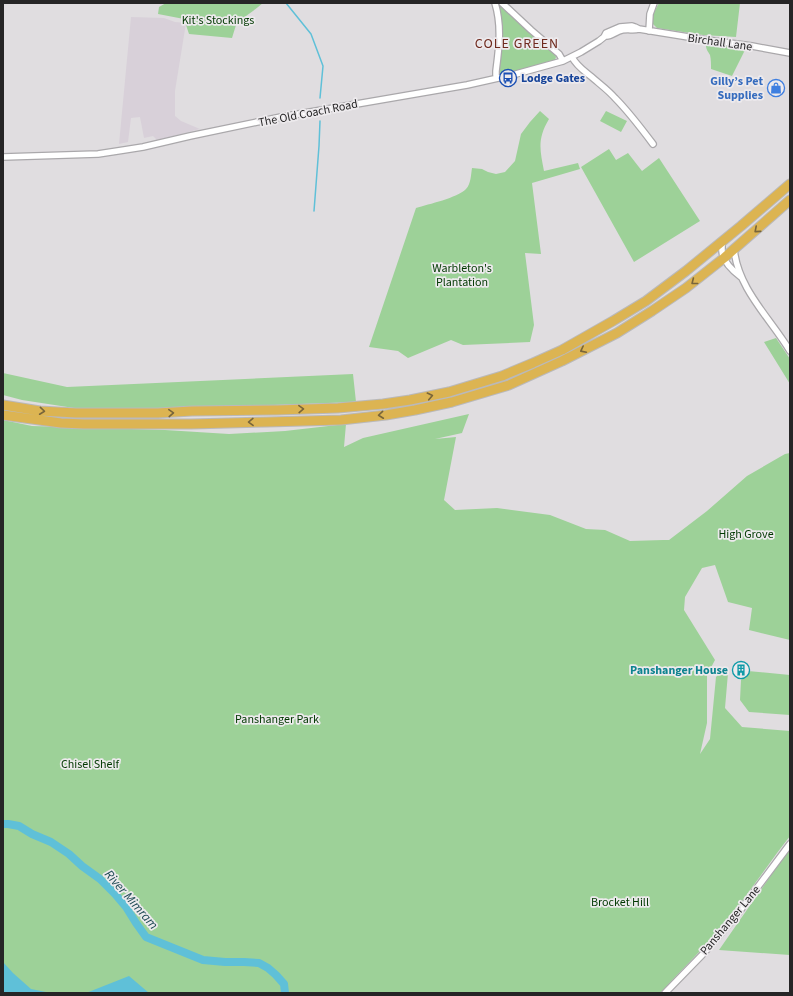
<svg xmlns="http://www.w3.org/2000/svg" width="793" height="996" viewBox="0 0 793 996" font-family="'Source Sans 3',sans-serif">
	<rect width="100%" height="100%" fill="#e0dde0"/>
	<path fill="#d8d0d9" d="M 131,17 L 164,18 L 175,22 L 186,23 L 175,91 L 175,116 L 181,121 L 200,129 L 157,140 L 153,136 L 144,138 L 140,117 L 131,118 L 128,142 L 119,144 Z"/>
	<path fill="#9dd198" d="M 166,3 L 263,3 L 253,11 L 239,21 L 236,25 L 232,38 L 189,34 L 184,19 L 158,14 L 159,7 Z
		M 497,3 L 499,3 L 518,22 L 555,54 L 556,57 L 555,60 L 519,71 L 500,75 L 498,74 Z
		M 659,3 L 740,3 L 736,37 L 703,35 L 657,28 L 652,23 L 653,14 Z
		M 706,45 C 719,46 732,46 745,50 L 732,76 L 711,69 C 711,64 711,59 710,55 C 708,51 706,50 706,45 Z
		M 540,111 L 549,119 C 537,139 540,150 544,171 L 578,163 L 580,169 L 532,183 L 541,254 L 525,253 L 534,325 L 530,342 L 463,345 L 451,340 L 408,358 L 398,351 L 369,347 L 416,208 C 429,204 457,198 466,189 C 471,184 471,174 472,168 L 482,169 L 488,172 L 496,174 L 505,172 L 515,161 L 521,134 L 530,122 Z
		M 606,111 L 627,121 L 621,132 L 600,121 Z
		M 609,149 L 616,160 L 628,153 L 642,171 L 659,158 L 700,221 L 634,262 L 581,167 Z
		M 776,338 L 790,359 L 790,384 L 764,342 Z
		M 3,373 L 67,387 L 353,374 L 356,402 L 197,408 L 74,408 L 22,400 L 3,395 Z
		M 469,414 L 462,433 L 435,439 L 456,437 L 444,500 L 455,510 L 497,508 L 550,515 L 586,529 L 605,530 L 630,541 L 663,540 L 669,540 L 707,511 L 747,476 L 785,454 L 790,453 L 790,640 L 749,630 L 752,608 L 728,602 L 715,565 L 702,568 L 685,597 L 684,610 L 715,660 L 707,675 L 707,723 L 700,754 L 710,739 L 716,677 L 720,673 L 728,673 L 725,708 L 742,727 L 790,731 L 790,836 L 777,853 L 737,908 L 699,952 L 660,993 L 3,993 L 3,420 L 32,426 L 165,430 L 229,434 L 285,431 L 346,424 L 344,447 L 363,438 Z
		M 748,671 L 790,675 L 790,715 L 749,712 L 740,700 L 741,680 Z
		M 790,848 L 790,955 L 719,950 Z"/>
	<path fill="#5fc0d8" d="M 3,962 L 13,973 L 31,989 L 51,993 L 3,993 Z
		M 129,976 L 149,993 L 86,993 Z"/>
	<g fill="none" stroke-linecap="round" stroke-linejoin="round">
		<path stroke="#5fc0d8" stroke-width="1.5" d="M 286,3 L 311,34 L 323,66 L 320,98
			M 314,211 L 319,146 L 320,121"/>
		<path stroke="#5fc0d8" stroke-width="8" d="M 3,824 L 8,824 L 19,826 L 32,834 L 51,842 L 69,854 L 82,866 L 100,879 L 115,894 L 126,907 L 136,923 L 146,937 L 203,960 L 225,962 L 244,962 L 259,963 L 268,968 L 276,975 L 284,984 L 285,993"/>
		<g stroke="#aaa8ab" stroke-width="8">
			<path id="minor" d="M 495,3 C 502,26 499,48 496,71 L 496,75 L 497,78
				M 502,3 L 531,30 L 559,54 L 563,61
				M 649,31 L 650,14 L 654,3
				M 607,36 C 611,36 614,33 619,31 C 626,28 633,31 639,29 L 707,40 L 752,46 L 790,53
				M 572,57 C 577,67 586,72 594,79 C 601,85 609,91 615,98 C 629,112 641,128 653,144
				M 3,157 L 98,154 L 124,150 L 143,147 L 190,136 L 281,117 L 467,85 L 516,74 L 563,61 L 581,52 L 599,41 L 604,37 L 606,33 L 620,27 L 632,26 L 635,27 L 639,29
				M 722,241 C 722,245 722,248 722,251 C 723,262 733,271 741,277
				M 734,249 C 738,289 770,318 790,351
				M 665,993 L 704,953 L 736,916 L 790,844"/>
		</g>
		<g stroke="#bab9ba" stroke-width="11">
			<path id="trunk" d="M 3,405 L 40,411 L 76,413 L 158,413 L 192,411 L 278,410 L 338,408 L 383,404 L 410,400 L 449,392 L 502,376 L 533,363 L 562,350 L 613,321 L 646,301 L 686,271 L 741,226 L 790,184
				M 3,415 L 61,423 L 84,424 L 191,424 L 267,422 L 341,420 L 386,415 L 415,410 L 452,402 L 509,385 L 562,361 L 617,333 L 652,311 L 686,288 L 724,258 L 790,200"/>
		</g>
		<use href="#minor" stroke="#fff" stroke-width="5.5"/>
		<use href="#trunk" stroke="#dcb452" stroke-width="9"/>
	</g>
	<defs><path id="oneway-chevron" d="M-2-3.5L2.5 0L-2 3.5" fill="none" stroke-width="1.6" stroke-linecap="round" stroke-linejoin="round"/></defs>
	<g stroke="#78653a">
		<use href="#oneway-chevron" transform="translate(757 230) rotate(139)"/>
		<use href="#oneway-chevron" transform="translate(694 282) rotate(142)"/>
		<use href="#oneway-chevron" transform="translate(583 350) rotate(153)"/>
		<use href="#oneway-chevron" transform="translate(430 396) rotate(-12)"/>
		<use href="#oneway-chevron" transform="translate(301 409) rotate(-2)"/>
		<use href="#oneway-chevron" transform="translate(42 411) rotate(6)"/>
		<use href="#oneway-chevron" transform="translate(171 413) rotate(-3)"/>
		<use href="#oneway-chevron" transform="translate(381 415) rotate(174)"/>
		<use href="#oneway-chevron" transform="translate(251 422) rotate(179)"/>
	</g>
	<defs>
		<g id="bus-ring" transform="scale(0.9)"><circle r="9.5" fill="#edeaed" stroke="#1a4fb4" stroke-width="1.5"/><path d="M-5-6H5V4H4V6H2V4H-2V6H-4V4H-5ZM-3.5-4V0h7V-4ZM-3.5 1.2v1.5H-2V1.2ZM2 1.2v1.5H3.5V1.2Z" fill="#1a4fb4"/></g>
		<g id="shop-ring" transform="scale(0.9)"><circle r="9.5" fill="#edeaed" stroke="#3f7fe0" stroke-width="1.5"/><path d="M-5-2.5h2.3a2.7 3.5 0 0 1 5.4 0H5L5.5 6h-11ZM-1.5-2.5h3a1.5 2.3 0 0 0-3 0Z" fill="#3f7fe0"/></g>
		<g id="building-ring" transform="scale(0.9)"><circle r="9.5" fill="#edeaed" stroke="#0f9aa8" stroke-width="1.5"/><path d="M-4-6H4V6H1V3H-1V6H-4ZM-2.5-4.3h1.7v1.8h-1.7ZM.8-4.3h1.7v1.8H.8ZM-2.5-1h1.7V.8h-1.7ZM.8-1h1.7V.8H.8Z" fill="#0f9aa8"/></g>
	</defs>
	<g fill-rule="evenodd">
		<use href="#bus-ring" x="508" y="78"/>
		<use href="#shop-ring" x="776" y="88"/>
		<use href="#building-ring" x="741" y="670"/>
	</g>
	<g text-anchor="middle" stroke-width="3.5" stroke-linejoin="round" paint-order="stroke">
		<g font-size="12" fill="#003800" stroke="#edeaed">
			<text x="218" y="24">Kit's Stockings</text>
			<text x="462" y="272">Warbleton's<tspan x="462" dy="14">Plantation</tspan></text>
			<text x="746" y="538">High Grove</text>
			<text x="277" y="723">Panshanger Park</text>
			<text x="90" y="768">Chisel Shelf</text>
			<text x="620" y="906">Brocket Hill</text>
		</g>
		<g font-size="12" fill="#262526" stroke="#edeaed">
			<text transform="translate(720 42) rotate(8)" y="4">Birchall Lane</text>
			<text transform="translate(308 113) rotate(-11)" y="4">The Old Coach Road</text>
			<text transform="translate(730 920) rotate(-50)" y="4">Panshanger Lane</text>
		</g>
		<g font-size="12" font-weight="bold" fill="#164399" stroke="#edeaed" text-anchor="start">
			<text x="521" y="82">Lodge Gates</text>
		</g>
		<g font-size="12" font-weight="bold" fill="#366cbe" stroke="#edeaed" text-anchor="end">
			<text x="763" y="85">Gilly’s Pet<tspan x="763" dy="14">Supplies</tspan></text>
		</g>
		<g font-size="12" font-weight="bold" fill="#0d838f" stroke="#edeaed" text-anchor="end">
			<text x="728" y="674">Panshanger House</text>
		</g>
		<g font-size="13" font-style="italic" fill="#1e4a54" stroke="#edeaed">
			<text transform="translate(132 899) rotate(49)" y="5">River Mimram</text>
		</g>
		<g font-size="14" letter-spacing="1" fill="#6f2a1e" stroke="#edeaed">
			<text x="517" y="48">COLE GREEN</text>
		</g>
	</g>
	<rect width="793" height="996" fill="none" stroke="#262526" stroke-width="8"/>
</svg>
